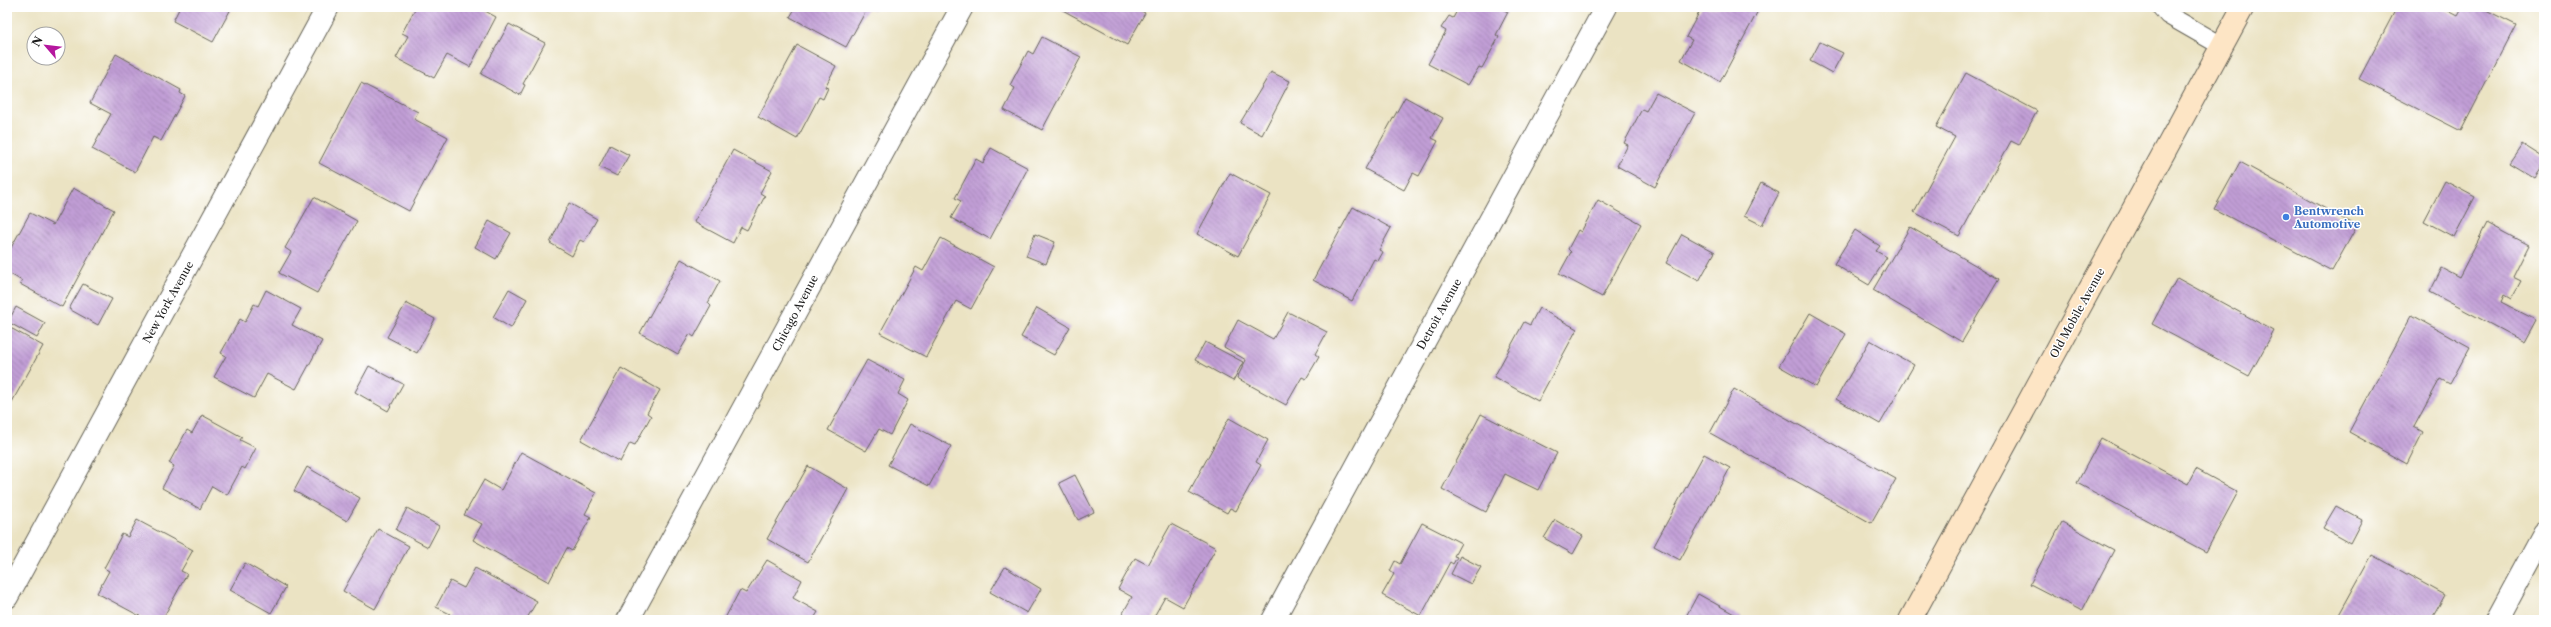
<svg xmlns="http://www.w3.org/2000/svg" width="2551" height="627" viewBox="0 0 2551 627" font-family="'Libre Caslon Text',serif">
	<defs>
		<pattern id="building-back-hatch" width="6" height="6" patternUnits="userSpaceOnUse"><rect width="6" height="6" fill="#c19ed6"/><path d="M-1 5l2 2M0 0l6 6M5-1l2 2" fill="none" stroke="#9c80ad"/></pattern>
	</defs>
	<rect width="100%" height="100%" fill="#fff"/>
	<filter id="ink" filterUnits="userSpaceOnUse"><feTurbulence type="fractalNoise" baseFrequency=".025" numOctaves="2"/><feDisplacementMap in="SourceGraphic" scale="8" xChannelSelector="R" yChannelSelector="G"/><feConvolveMatrix kernelMatrix="1 2 1 2 8 2 1 2 1" color-interpolation-filters="sRGB"/></filter>
	<filter id="wash" filterUnits="userSpaceOnUse"><feTurbulence type="fractalNoise" baseFrequency=".012" numOctaves="4" result="noise"/><feDisplacementMap in="SourceGraphic" scale="16" xChannelSelector="R" yChannelSelector="G"/><feGaussianBlur stdDeviation="0.9" result="paint"/><feColorMatrix in="noise" values="0 0 0 0 0 0 0 0 0 0 0 0 0 0 0 0 0 1.4 0 .05"/><feComposite in="paint" operator="in"/></filter>
	<g filter="url(#wash)">
		<rect width="100%" height="100%" fill="#ebe3c3"/>
		<g id="blocks">
			<path fill="url(#building-back-hatch)" d="M 7,7 L 12,7 L 7,17 Z
				M 180,7 L 232,7 L 213,42 L 173,21 Z
				M 416,7 L 478,7 L 496,17 L 470,67 L 447,55 L 434,78 L 396,58 L 408,36 L 402,33 Z
				M 796,7 L 876,7 L 874,10 L 868,7 L 846,47 L 790,17 Z
				M 1057,7 L 1134,7 L 1145,13 L 1127,45 Z
				M 1459,7 L 1498,7 L 1508,12 L 1496,35 L 1499,37 L 1482,68 L 1479,67 L 1468,85 L 1428,64 L 1446,31 L 1441,28 L 1449,16 L 1453,18 Z
				M 1702,7 L 1759,9 L 1720,82 L 1681,60 L 1692,40 L 1686,37 Z
				M 2397,7 L 2440,7 L 2457,16 L 2462,7 L 2480,7 L 2516,25 L 2461,131 L 2359,79 Z
				M 509,24 L 545,43 L 523,84 L 525,85 L 520,95 L 481,74 Z
				M 1042,37 L 1081,57 L 1042,130 L 1004,110 L 1015,88 L 1010,85 L 1028,51 L 1033,54 Z
				M 1820,42 L 1843,53 L 1832,73 L 1810,61 Z
				M 797,45 L 836,66 L 825,87 L 828,88 L 823,99 L 819,97 L 797,139 L 758,117 Z
				M 116,54 L 181,90 L 180,93 L 185,96 L 161,141 L 153,137 L 135,172 L 92,149 L 111,114 L 90,103 Z
				M 1271,72 L 1290,81 L 1262,135 L 1240,123 Z
				M 1966,73 L 2037,111 L 2019,145 L 2011,141 L 1959,236 L 1914,212 L 1955,137 L 1936,127 Z
				M 361,83 L 418,112 L 414,119 L 448,137 L 409,211 L 319,163 Z
				M 1656,93 L 1695,113 L 1655,187 L 1617,166 L 1628,145 L 1624,143 L 1642,109 L 1646,111 Z
				M 1405,97 L 1443,118 L 1432,138 L 1438,141 L 1419,176 L 1413,173 L 1404,190 L 1365,169 Z
				M 2522,144 L 2544,158 L 2544,163 L 2534,178 L 2509,163 Z
				M 610,145 L 629,155 L 617,176 L 599,167 Z
				M 991,148 L 1028,168 L 990,239 L 951,218 L 961,201 L 955,198 L 976,159 L 983,163 Z
				M 733,150 L 772,171 L 760,193 L 765,196 L 747,230 L 741,227 L 733,243 L 694,222 Z
				M 2240,162 L 2357,226 L 2332,271 L 2214,209 Z
				M 1230,173 L 1271,195 L 1238,256 L 1197,234 Z
				M 2445,181 L 2475,197 L 2454,237 L 2424,221 Z
				M 1761,183 L 1779,193 L 1762,225 L 1744,216 Z
				M 73,188 L 114,210 L 62,307 L 20,284 L 22,281 L 7,272 L 7,255 L 30,213 L 53,225 Z
				M 314,197 L 357,221 L 317,293 L 279,273 L 291,252 L 285,248 Z
				M 1598,200 L 1641,224 L 1602,297 L 1559,274 L 1571,252 L 1568,249 L 1578,230 L 1581,232 Z
				M 569,203 L 597,219 L 584,242 L 580,240 L 572,256 L 550,243 Z
				M 1353,207 L 1391,228 L 1379,250 L 1383,252 L 1378,261 L 1374,259 L 1352,301 L 1313,280 Z
				M 489,221 L 511,233 L 496,259 L 475,247 Z
				M 2487,223 L 2529,245 L 2513,277 L 2521,281 L 2511,299 L 2504,295 L 2501,302 L 2536,320 L 2524,342 L 2430,292 L 2442,268 L 2459,277 Z
				M 1910,227 L 1999,279 L 1962,342 L 1873,290 Z
				M 1855,230 L 1880,246 L 1876,251 L 1887,257 L 1869,285 L 1834,264 Z
				M 1035,234 L 1055,242 L 1046,264 L 1026,256 Z
				M 1682,234 L 1715,252 L 1699,281 L 1666,263 Z
				M 941,238 L 994,267 L 971,309 L 956,301 L 926,357 L 880,333 L 916,267 L 923,271 Z
				M 681,259 L 720,281 L 708,303 L 711,306 L 694,337 L 690,334 L 678,354 L 640,333 Z
				M 2177,278 L 2274,331 L 2249,376 L 2152,324 Z
				M 83,284 L 112,299 L 98,325 L 69,309 Z
				M 509,289 L 527,299 L 511,328 L 493,317 Z
				M 266,290 L 301,309 L 292,325 L 322,341 L 296,389 L 267,374 L 254,398 L 214,377 L 226,356 L 221,353 L 240,319 L 245,322 L 254,304 L 258,306 Z
				M 406,303 L 435,319 L 417,353 L 387,337 Z
				M 16,307 L 45,323 L 37,338 L 8,322 Z
				M 1037,308 L 1070,327 L 1054,355 L 1021,337 Z
				M 1539,308 L 1577,329 L 1538,401 L 1494,377 L 1524,322 L 1530,325 Z
				M 1288,312 L 1327,332 L 1315,354 L 1319,357 L 1306,379 L 1302,377 L 1286,405 L 1237,378 L 1246,360 L 1224,347 L 1238,320 L 1273,339 Z
				M 1810,313 L 1846,334 L 1816,387 L 1779,366 Z
				M 2412,315 L 2470,347 L 2450,384 L 2440,379 L 2414,427 L 2423,432 L 2407,464 L 2349,432 Z
				M 7,326 L 43,346 L 7,411 Z
				M 1870,340 L 1914,365 L 1880,424 L 1836,399 Z
				M 1205,342 L 1243,362 L 1233,381 L 1195,360 Z
				M 867,360 L 905,380 L 898,394 L 908,400 L 890,435 L 879,429 L 866,451 L 828,430 Z
				M 369,366 L 403,384 L 388,411 L 355,392 Z
				M 621,368 L 660,390 L 647,413 L 651,416 L 635,445 L 630,443 L 620,462 L 581,440 Z
				M 1734,389 L 1896,479 L 1871,523 L 1710,433 Z
				M 1481,414 L 1557,453 L 1538,490 L 1505,474 L 1486,512 L 1442,489 Z
				M 202,415 L 242,437 L 240,440 L 256,448 L 245,469 L 242,467 L 227,495 L 212,486 L 200,509 L 162,488 L 174,466 L 169,463 L 187,430 L 192,433 Z
				M 1229,418 L 1268,440 L 1256,462 L 1261,465 L 1236,511 L 1230,508 L 1227,513 L 1189,492 Z
				M 910,424 L 951,446 L 929,486 L 888,465 Z
				M 2101,438 L 2188,484 L 2196,469 L 2238,492 L 2206,552 L 2077,483 Z
				M 521,452 L 596,493 L 585,514 L 591,517 L 572,551 L 567,548 L 549,582 L 473,540 L 482,524 L 464,515 L 484,480 L 501,490 Z
				M 1704,454 L 1730,468 L 1680,560 L 1654,546 Z
				M 808,466 L 848,489 L 808,562 L 767,539 Z
				M 307,467 L 360,498 L 347,521 L 294,491 Z
				M 1075,475 L 1094,512 L 1078,520 L 1059,483 Z
				M 2336,506 L 2362,520 L 2350,543 L 2323,528 Z
				M 407,508 L 439,526 L 428,547 L 396,530 Z
				M 137,520 L 193,550 L 181,571 L 187,574 L 162,620 L 147,620 L 97,593 L 109,571 L 104,568 L 122,534 L 128,537 Z
				M 1555,520 L 1583,536 L 1573,554 L 1544,538 Z
				M 2062,522 L 2114,550 L 2082,611 L 2030,584 Z
				M 1422,523 L 1461,543 L 1454,556 L 1457,557 L 1453,564 L 1450,562 L 1421,616 L 1382,595 L 1394,574 L 1390,571 L 1395,561 L 1400,564 Z
				M 1171,524 L 1216,548 L 1183,607 L 1165,597 L 1152,620 L 1119,620 L 1132,597 L 1118,589 L 1135,558 L 1148,565 Z
				M 378,529 L 409,546 L 375,609 L 343,591 Z
				M 2372,555 L 2445,595 L 2431,620 L 2336,620 Z
				M 1460,556 L 1481,567 L 1471,584 L 1451,574 Z
				M 767,560 L 802,580 L 793,598 L 818,612 L 813,620 L 724,620 L 740,590 L 746,593 Z
				M 245,563 L 286,587 L 271,613 L 230,590 Z
				M 1005,567 L 1041,589 L 1027,613 L 990,592 Z
				M 475,568 L 537,601 L 526,620 L 446,620 L 450,614 L 436,607 L 450,581 L 464,588 Z
				M 1698,594 L 1745,620 L 1684,620 Z"/>
		</g>
	</g>
	<g filter="url(#ink)">
		<use href="#blocks" fill-opacity="0" stroke="#646256" stroke-width="1"/>
		<g fill="none" stroke-linecap="round" stroke-linejoin="round">
			<g stroke="#646256" stroke-width="20">
				<path id="service" d="M 2161,7 L 2168,15 L 2222,46"/>
			</g>
			<g stroke="#646256" stroke-width="24">
				<path id="minor" d="M 7,597 L 328,7
					M 628,620 L 962,7
					M 1273,620 L 1606,7
					M 2497,620 L 2544,533"/>
			</g>
			<g stroke="#646256" stroke-width="24">
				<path id="secondary" d="M 1910,620 L 2243,7"/>
			</g>
			<use href="#service" stroke="#fff" stroke-width="18"/>
			<use href="#minor" stroke="#fff" stroke-width="22"/>
			<use href="#secondary" stroke="#fde5c5" stroke-width="22"/>
		</g>
	</g>
	<circle fill="#3f7fe0" stroke="#fff" stroke-width="1.5" cx="2286" cy="217" r="4"/>
	<g text-anchor="middle" stroke-width="3" stroke-linejoin="round" paint-order="stroke">
		<g font-size="11" font-weight="bold" fill="#366cbe" stroke="#fff" text-anchor="start">
			<text x="2294" y="215">Bentwrench<tspan x="2294" dy="13">Automotive</tspan></text>
		</g>
		<g font-size="11" fill="#1c1c1c" stroke="#fff">
			<text transform="translate(168 302) rotate(-61)" y="4">New York Avenue</text>
			<text transform="translate(795 313) rotate(-62)" y="4">Chicago Avenue</text>
			<text transform="translate(2077 313) rotate(-61)" y="4">Old Mobile Avenue</text>
			<text transform="translate(1439 314) rotate(-61)" y="4">Detroit Avenue</text>
		</g>
	</g>
	<rect width="2551" height="627" fill="none" stroke="#fff" stroke-width="24"/>
	<g transform="translate(46 46) rotate(298)"><circle r="19" fill="#ffffff" stroke="#a4a4a4"/>
	<path d="M0-3L7 15L0 10L-7 15Z" fill="#b5179e"/>
	<text y="-6" font-size="11" font-weight="bold" text-anchor="middle" fill="#1c1c1c">N</text>
	</g>
</svg>
